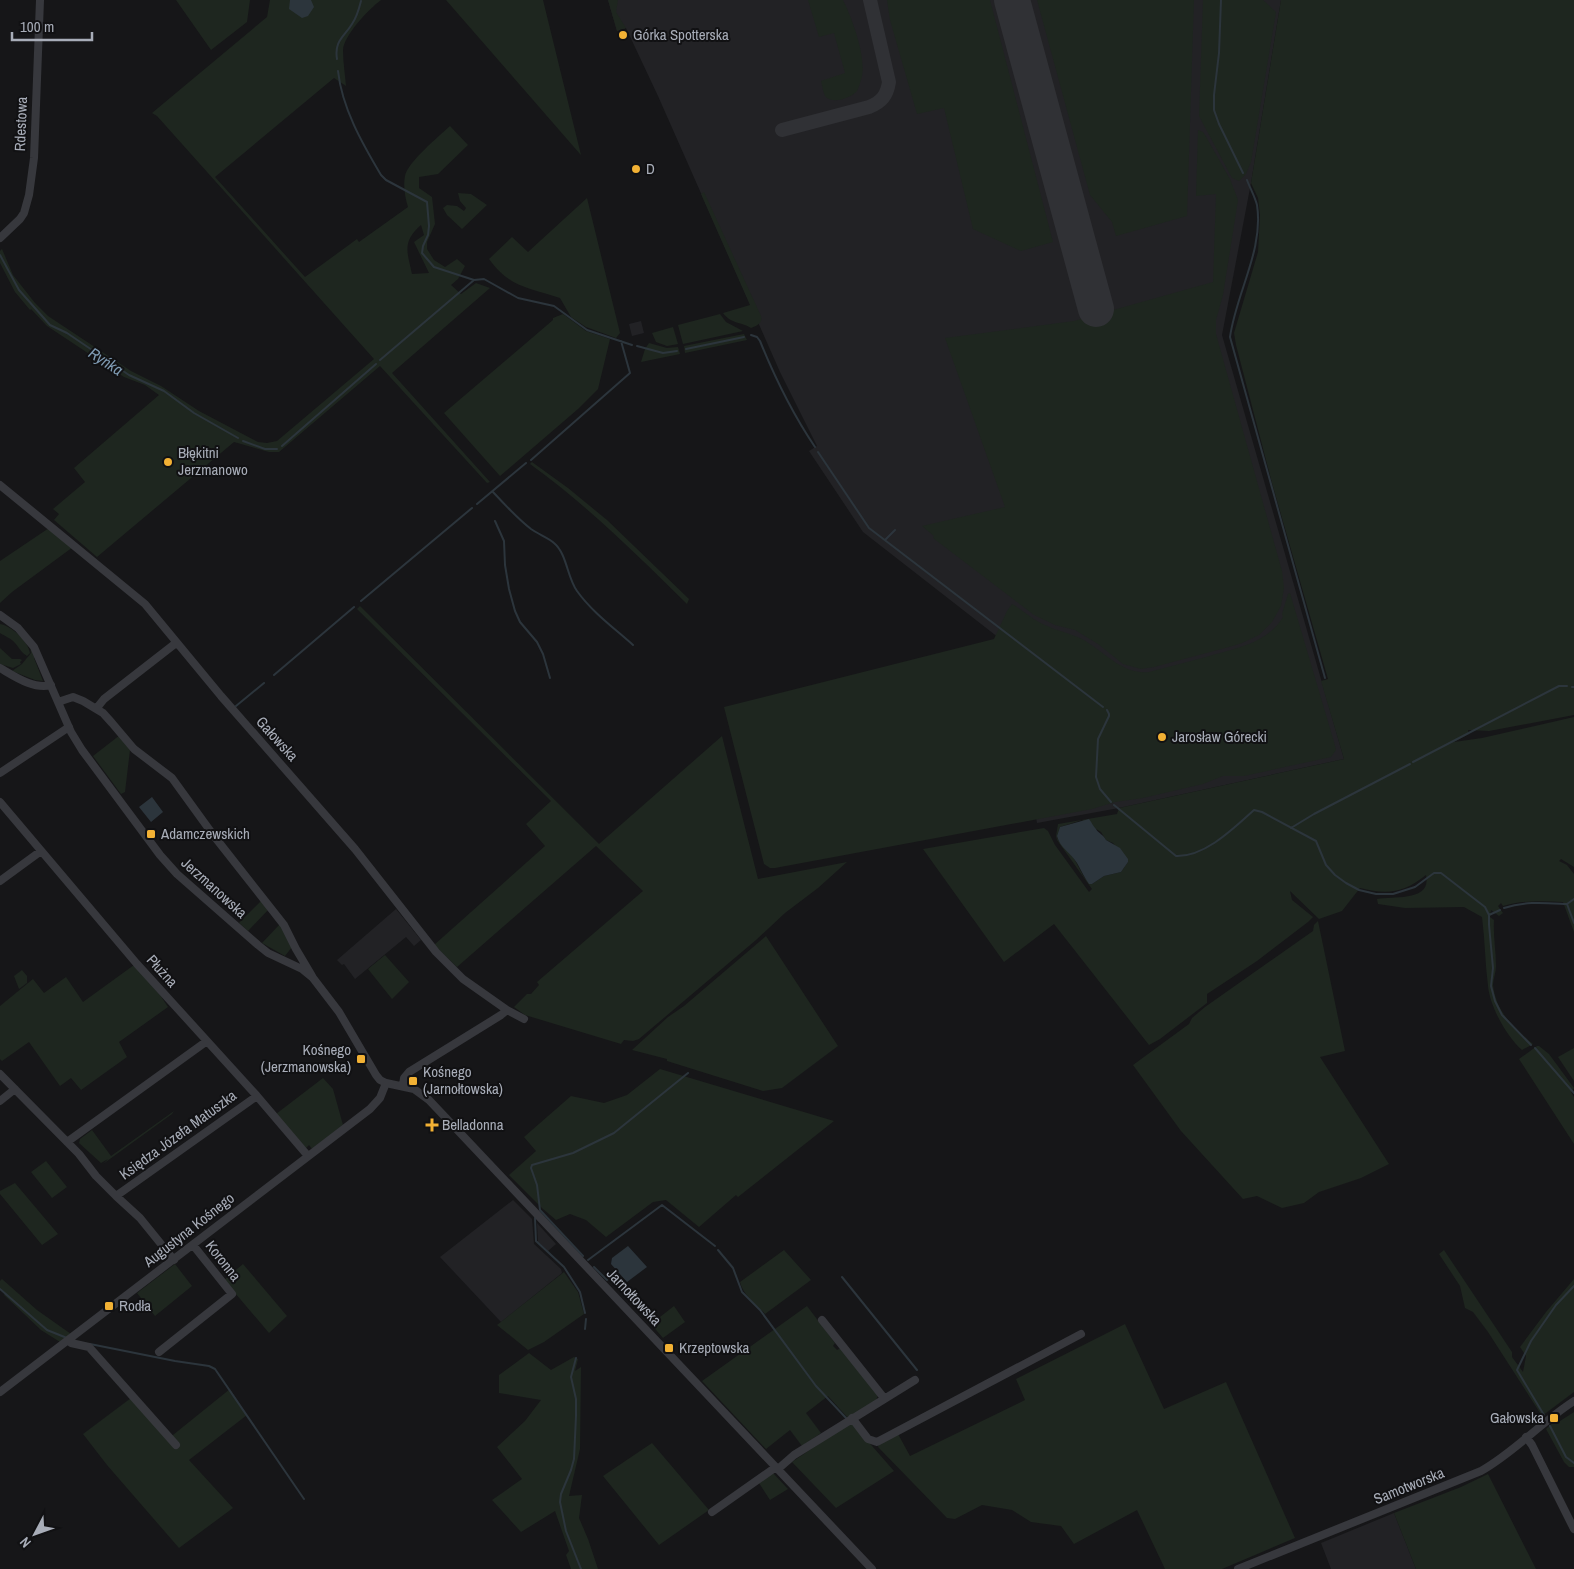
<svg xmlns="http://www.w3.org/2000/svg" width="1574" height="1569" viewBox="0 0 1574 1569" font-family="'Archivo Narrow',sans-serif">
	<rect width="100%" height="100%" fill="#161618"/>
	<path fill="#222225" d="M 608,0 L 1281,0 L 1251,183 L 1222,335 L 1344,759 L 1119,808 L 1037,823 L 1008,645 L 863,532 L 809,451 L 817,446 L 780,372 L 658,96 L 626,28 L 617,31 Z
		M 641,321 L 644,333 L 632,336 L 629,324 Z
		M 396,909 L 421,940 L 414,946 L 406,937 L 355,979 L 344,964 L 342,965 L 337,960 Z
		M 513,1200 L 532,1219 L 534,1244 L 561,1269 L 562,1273 L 501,1322 L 440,1257 Z
		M 537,1223 L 556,1244 L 548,1251 L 538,1242 Z
		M 1394,1513 L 1416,1569 L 1331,1569 L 1321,1543 Z"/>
	<path fill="#1e261f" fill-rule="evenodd" d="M 176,0 L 250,0 L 247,22 L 211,50 Z
		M 270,0 L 381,0 C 369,9 344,35 343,50 C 343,62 345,74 346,86 L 334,78 L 215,177 L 305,277 L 357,239 L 359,242 L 408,207 C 405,198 403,185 405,176 C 407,163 439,136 450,126 L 468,145 L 438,174 L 419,177 L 419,188 L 432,197 L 435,224 L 427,242 L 427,249 L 434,260 L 445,267 L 457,259 L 465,266 L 458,279 L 451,285 L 461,294 L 476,283 L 490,288 L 392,373 L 490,482 L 487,483 L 380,366 L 279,452 L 269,452 L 234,442 L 97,557 L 54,520 L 59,514 L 53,509 L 85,482 L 74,468 L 159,395 L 145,385 L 124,377 L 47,326 L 31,309 L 30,310 L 15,292 L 0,263 L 0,251 L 2,249 L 13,275 L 35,303 L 48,316 L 131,371 L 161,386 L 199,411 L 258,442 L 267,443 L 277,441 L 374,359 L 157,116 L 152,113 L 267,17 ZM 421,225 L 424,235 L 414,242 L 429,273 L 412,274 C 407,251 402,242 421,225 Z
		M 446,0 L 543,0 L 581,155 L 580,154 Z
		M 608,0 L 618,0 L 616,12 L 626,28 L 617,31 Z
		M 808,0 L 843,0 C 852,18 866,56 862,76 C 861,80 859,87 857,91 C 851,98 832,105 825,96 C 823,92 822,85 821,81 L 845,73 L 834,33 L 819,37 Z
		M 887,0 L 990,0 L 1053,242 L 1021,251 L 973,229 L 944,108 L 917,114 L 890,20 Z
		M 1037,0 L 1194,0 L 1187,216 L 1116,236 L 1112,222 L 1090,195 Z
		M 1203,0 L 1263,0 L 1276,12 L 1251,162 L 1246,174 L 1239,181 L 1232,178 L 1199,116 Z
		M 1281,0 L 1574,0 L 1574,715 L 1489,731 L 1468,730 L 1469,734 L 1454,742 L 1482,738 L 1574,717 L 1574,867 L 1561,859 L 1559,861 L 1567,865 L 1574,874 L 1574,932 L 1563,902 C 1542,901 1523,900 1503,906 L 1501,903 L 1498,906 L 1503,913 L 1499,916 L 1491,910 L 1490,917 L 1494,920 C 1493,936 1496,951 1496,966 C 1496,973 1493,979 1493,985 C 1496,1012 1514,1028 1533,1044 L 1522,1050 C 1507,1037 1490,1007 1488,986 C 1485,963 1485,940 1482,917 L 1464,907 L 1405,908 L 1378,904 L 1377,899 C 1394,896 1432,902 1426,875 C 1404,893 1387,895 1360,888 L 1342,911 L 1319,919 L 1290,891 L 1292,900 L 1313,917 L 1308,922 L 1257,961 L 1207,994 L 1207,1003 L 1160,1039 L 1149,1045 L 1054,924 L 1004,962 L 923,849 L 1044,828 L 1048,831 L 1055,845 L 1089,892 L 1092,889 L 1057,840 L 1056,836 L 1058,824 L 1117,814 L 1119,808 L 1344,759 L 1321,681 L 1328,679 L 1272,483 L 1236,345 L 1234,333 L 1258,252 L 1260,215 L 1258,198 L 1251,183 ZM 1082,820 L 1101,832 L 1106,840 L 1113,843 L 1128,862 L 1121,872 L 1104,876 L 1092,884 C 1084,880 1081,871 1077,864 C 1073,855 1064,848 1058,840 L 1057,836 L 1060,827 Z
		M 1198,130 L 1203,132 L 1205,135 L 1230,179 L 1238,200 L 1223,295 L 1216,320 L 1216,334 L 1282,571 L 1284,588 L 1281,606 L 1272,622 L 1259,635 L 1242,643 L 1229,647 L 1154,667 L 1141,669 L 1123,664 L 1098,644 L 1075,630 L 1055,625 L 1034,615 L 933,538 L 934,536 L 922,526 L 1005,507 L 945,338 L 1074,321 L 1213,282 L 1216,194 L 1196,196 Z
		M 704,192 L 761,316 C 763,323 757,326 751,328 C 742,322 731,324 723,313 L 750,305 L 701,194 Z
		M 458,193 L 471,194 L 487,205 L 462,229 L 447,215 L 443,208 L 447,205 L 457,206 L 464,211 L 466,208 L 460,201 Z
		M 587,198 L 620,333 L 616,338 L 586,327 L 571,317 L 560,298 C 528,287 510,288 489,259 L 512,237 L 528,252 Z
		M 563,314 L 586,331 L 610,339 L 598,389 L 578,409 L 500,476 L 444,413 L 553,320 L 553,318 Z
		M 720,314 L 726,322 L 743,331 L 683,344 L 678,325 Z
		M 673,327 L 678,344 L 667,346 L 656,342 L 652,333 Z
		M 744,334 L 747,340 L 685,353 L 684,346 Z
		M 649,343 L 667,348 L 678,347 L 680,354 L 641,362 L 645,349 Z
		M 532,462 L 568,488 L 607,520 L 689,599 L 687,604 C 637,555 587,505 530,464 Z
		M 49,528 L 73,547 L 12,592 L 0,603 L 0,561 Z
		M 1290,593 L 1334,742 L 1336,750 L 1331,757 L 1244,776 L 1223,776 L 1203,784 L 1143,798 L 1115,802 L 1092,809 L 775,868 L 770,868 L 764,864 L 724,707 L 994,639 L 1007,611 L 1012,604 C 1024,611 1033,620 1045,625 C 1057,631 1070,633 1082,639 C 1104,651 1122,675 1149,672 C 1168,667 1187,662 1206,657 C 1233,649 1267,644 1283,617 L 1282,614 L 1288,594 Z
		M 360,606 L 599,844 L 722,736 L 758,879 L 847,862 L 818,888 L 785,913 L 756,940 L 639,1039 L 633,1041 L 624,1040 L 621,1044 L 525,1015 L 514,1007 L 527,994 L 531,994 L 539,985 L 537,982 L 643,891 L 596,846 L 457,967 L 434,945 L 545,846 L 526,824 L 551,801 L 357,609 Z
		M 0,624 C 12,626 28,641 30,653 L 27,656 C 21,652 20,649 15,643 C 12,639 5,636 0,633 Z
		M 30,647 L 35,657 L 34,658 L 43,681 L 35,680 L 12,671 L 22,664 L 31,653 Z
		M 0,648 L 12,659 L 20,659 L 22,660 L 20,662 L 21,664 L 13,668 L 0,664 Z
		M 120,735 L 129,746 L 130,750 L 125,792 L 121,794 L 93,756 Z
		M 261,901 L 268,910 L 248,931 L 239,923 Z
		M 1318,921 L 1345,1051 L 1320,1057 L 1389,1164 L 1361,1178 L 1319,1192 L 1304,1203 L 1282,1208 L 1257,1196 L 1243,1199 L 1181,1131 L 1133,1065 L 1189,1024 L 1192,1018 L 1205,1007 L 1313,931 L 1314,925 Z
		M 280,924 L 292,947 L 285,956 L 262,943 Z
		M 766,936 L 838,1046 L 782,1088 L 763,1091 L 667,1061 L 667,1059 L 632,1050 L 668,1017 L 684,1006 Z
		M 385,955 L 409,982 L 392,999 L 368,969 Z
		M 134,965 L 160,995 L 168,1007 L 119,1042 L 127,1057 L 81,1090 L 71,1078 L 60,1086 L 29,1042 L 2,1061 L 0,1059 L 0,1006 L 33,979 L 44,993 L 66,977 L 83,1002 Z
		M 22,970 L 27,976 L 27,983 L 19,989 L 14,976 Z
		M 1537,1046 L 1539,1046 L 1549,1054 L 1574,1088 L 1571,1092 L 1574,1097 L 1574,1144 L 1519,1059 Z
		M 1574,1048 L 1574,1081 L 1558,1057 Z
		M 660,1069 L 834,1121 L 738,1197 L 736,1195 L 699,1227 L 666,1200 L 653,1202 L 606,1237 L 586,1220 L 570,1214 L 556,1220 L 543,1209 L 509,1175 L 536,1151 L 524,1137 L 571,1096 L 604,1103 L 627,1095 Z
		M 323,1078 L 333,1089 L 343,1125 L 312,1149 L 309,1145 L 306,1148 L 276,1114 Z
		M 174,1111 L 172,1114 L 103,1164 L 108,1159 L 101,1163 L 79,1143 L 80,1139 L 92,1130 L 111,1156 Z
		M 46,1161 L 67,1187 L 52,1198 L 31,1172 Z
		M 15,1183 L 58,1234 L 42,1245 L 0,1194 L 0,1191 Z
		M 784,1250 L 811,1280 L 765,1314 C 756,1304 743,1295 740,1282 Z
		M 1444,1250 L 1512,1352 L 1512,1357 L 1523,1372 L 1526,1356 L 1520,1347 L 1546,1312 L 1574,1279 L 1574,1392 L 1542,1416 L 1488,1332 L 1473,1312 L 1465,1308 L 1460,1286 L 1439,1254 Z
		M 175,1264 L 192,1286 L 155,1316 L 137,1293 Z
		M 243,1264 L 287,1316 L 269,1333 L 224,1280 Z
		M 564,1272 L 578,1292 L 584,1314 L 544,1342 L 528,1350 L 497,1325 Z
		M 2,1279 L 37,1310 L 71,1334 L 60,1342 L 41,1330 L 4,1295 L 5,1293 L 0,1289 L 0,1281 Z
		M 674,1306 L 685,1322 L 663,1338 L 651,1324 Z
		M 807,1306 L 835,1343 L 833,1346 L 837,1350 L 841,1348 L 878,1395 L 876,1401 L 848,1418 L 828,1396 L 806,1413 L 821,1433 L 802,1446 L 790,1430 L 766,1449 L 702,1381 Z
		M 1125,1324 L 1164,1409 L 1226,1382 L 1295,1538 L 1222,1569 L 1165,1569 L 1137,1510 L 1074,1544 L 1061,1526 L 1031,1522 L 1012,1510 L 982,1505 L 955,1519 L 947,1518 L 878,1447 L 879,1444 L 898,1434 L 910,1456 L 1025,1400 L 1016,1379 Z
		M 529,1353 L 551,1370 L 574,1357 L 578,1359 L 575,1371 L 581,1367 L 580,1449 L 569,1496 L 582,1495 L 579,1518 L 588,1539 L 598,1569 L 571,1569 L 566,1555 L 569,1551 L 555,1511 L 521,1532 L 492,1500 L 522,1479 L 497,1447 L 525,1421 L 541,1400 L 499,1393 L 499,1375 Z
		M 230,1389 L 247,1415 L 189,1460 L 233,1508 L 179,1548 L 107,1465 L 83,1434 L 131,1398 L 168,1439 Z
		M 1574,1412 L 1574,1467 L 1569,1467 L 1564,1462 L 1546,1429 L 1558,1418 L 1560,1421 Z
		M 851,1422 L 894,1471 L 836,1508 L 792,1462 Z
		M 652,1443 L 709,1510 L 659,1545 L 603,1476 Z
		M 773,1473 L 788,1489 L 770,1500 L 759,1483 Z
		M 1488,1474 L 1536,1569 L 1416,1569 L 1394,1513 L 1461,1487 Z"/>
	<path fill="#2c353c" d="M 290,0 L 311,0 L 314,7 L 308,16 L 302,18 L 289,9 Z
		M 152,797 L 163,812 L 151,822 L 139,807 Z
		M 1089,819 C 1092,823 1093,826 1096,829 C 1099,834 1103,834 1106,840 L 1120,848 L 1128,859 L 1128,862 L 1121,872 L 1104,876 L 1092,884 L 1089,884 C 1084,877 1081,870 1077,863 C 1071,853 1060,848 1057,836 L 1060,827 Z
		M 628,1246 L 647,1267 L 627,1282 L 611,1264 L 612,1258 Z"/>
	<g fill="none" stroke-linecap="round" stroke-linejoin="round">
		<path stroke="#2c353c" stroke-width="2" d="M 1221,0 L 1219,53 L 1214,95 L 1214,110 L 1219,124 L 1243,173
			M 337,59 C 334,41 344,37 352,24 C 357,17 359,9 361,1
			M 338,71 C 342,108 362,143 381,175 L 386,180 L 427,202 L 429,226 L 428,235 L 423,246 L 422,253 L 434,267 L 474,280 L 484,279 L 518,298 L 554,306 L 587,330 L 632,345
			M 1247,180 C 1250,188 1255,197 1257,205 C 1264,250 1236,293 1230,337 L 1325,678
			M 0,255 L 19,290 L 50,325 L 67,333 L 129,375 L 164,391 L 194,413 L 238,438
			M 751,335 L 757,337 L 760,341 C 775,378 792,413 815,447
			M 637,346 L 663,353 L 677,351
			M 686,349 L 744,337
			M 380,360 L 474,280
			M 243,441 L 265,449 L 277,449
			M 282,446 L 376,364
			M 818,452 L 869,528 L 1103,707
			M 531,460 L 630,373 L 621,341
			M 493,492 C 505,505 517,518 531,529 C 538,534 550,539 554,543 C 567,554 567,577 577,591 C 592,612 614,628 633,645
			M 477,504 L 526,463
			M 495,521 L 504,541 L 505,565 L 509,589 L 515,611 L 520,622 L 537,642 L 543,654 L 550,678
			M 885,540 L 895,530
			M 361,601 L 472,508
			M 274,675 L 354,607
			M 1572,687 L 1574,687
			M 236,706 L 264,683
			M 1107,710 L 1109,714 L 1109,716 L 1098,739 L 1096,777 L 1100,789 L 1111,802
			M 1413,762 L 1559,686 L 1567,686
			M 1114,805 L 1176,856 C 1205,857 1234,828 1254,810 L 1262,812 L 1316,841 L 1326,865 L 1335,875 L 1346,883 L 1359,890 L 1376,894 L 1393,894 L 1415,887 L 1434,873 L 1441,873 L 1485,907 L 1489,915 L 1489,925 L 1493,968 L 1491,986 L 1495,1001 L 1502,1015 L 1531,1045
			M 1291,828 L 1314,814 L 1410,764
			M 1567,904 L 1574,923
			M 1504,908 C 1525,901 1545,903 1567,904 L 1574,899
			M 1489,915 L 1500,910
			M 1535,1048 L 1574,1093
			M 535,1218 L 536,1241 L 564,1267 L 580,1292 L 585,1313
			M 718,1250 L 733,1268 L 742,1292 L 760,1310 L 816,1386 L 846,1418
			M 583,1256 L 540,1210 L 537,1185 L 531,1168 L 532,1165 L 573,1153 L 614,1133 L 688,1073
			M 588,1260 L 662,1205 L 715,1246
			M 594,1267 L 607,1280
			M 842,1277 L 917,1370
			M 0,1289 L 47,1330 L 67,1338
			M 585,1329 L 586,1319
			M 90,1344 L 175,1361 L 209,1366 L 215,1369 L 304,1499
			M 576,1358 L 571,1377 L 576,1399 L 576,1416 L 574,1459 L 571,1470 L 561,1494 L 560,1502 L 566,1531 L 581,1569
			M 1544,1415 L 1517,1370 L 1531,1341 L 1556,1305 L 1574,1286
			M 1550,1426 L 1566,1457 L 1574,1463"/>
		<path stroke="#303135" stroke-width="14" d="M 782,130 L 869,107 C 882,102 887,95 889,82 L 870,0"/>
		<path stroke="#303135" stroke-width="36" d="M 1012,0 L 1096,309"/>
		<path stroke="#37383d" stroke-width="8" d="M 0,238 L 20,219 L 24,213 L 29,195 L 34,158 L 40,0
			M 0,485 L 145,604 L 221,696 L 355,849 L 436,952 L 463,979 L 507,1010 L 524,1019
			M 0,615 L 18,628 L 34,647 L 71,732 L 82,750 L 160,855 L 177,874 L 258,945 L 268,953 L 302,969 L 313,978 L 339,1012 L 376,1075 L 380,1080 L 386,1083 L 414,1089 L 429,1100 L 872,1569
			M 0,668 C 14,676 34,690 51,685
			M 58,702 L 73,697 L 83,701 L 103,713 L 112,723 L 134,749 L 172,778 L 214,836 L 284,925 L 296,949 L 312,976
			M 96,709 L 104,699 L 176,643
			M 0,773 L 69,727
			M 0,802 L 137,964 L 257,1096 L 308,1156
			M 0,881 L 41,851
			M 0,1074 L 79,1154 L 96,1176 L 116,1196 L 140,1218 L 174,1260
			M 403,1085 L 404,1078 L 409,1072 L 501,1015 L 507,1010
			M 0,1101 L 15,1089
			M 67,1142 L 207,1041
			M 116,1196 L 257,1096
			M 822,1320 L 884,1398
			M 69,1340 L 71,1343 L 89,1347 L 176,1445
			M 159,1352 L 232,1294 L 193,1245
			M 0,1392 L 370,1109 L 380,1098 L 386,1083
			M 852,1418 L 868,1439 L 877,1442 L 1081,1334
			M 1526,1437 L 1532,1445 L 1574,1529
			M 778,1469 L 794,1455 L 915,1380
			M 712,1512 L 776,1467
			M 1238,1569 L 1481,1471 C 1515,1452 1541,1422 1574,1401"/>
	</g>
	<g fill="#f2b134" stroke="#111113" stroke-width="2">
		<circle cx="623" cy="35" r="5"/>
		<circle cx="636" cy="169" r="5"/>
		<circle cx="168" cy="462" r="5"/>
		<circle cx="1162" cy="737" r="5"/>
		<rect x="146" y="829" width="10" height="10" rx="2.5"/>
		<rect x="356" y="1054" width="10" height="10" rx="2.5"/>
		<rect x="408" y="1076" width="10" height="10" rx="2.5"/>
		<path d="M429.5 1117.5h5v5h5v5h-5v5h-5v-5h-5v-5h5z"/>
		<rect x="104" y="1301" width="10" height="10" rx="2.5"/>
		<rect x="664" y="1343" width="10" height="10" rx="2.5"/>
		<rect x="1549" y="1413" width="10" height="10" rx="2.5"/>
	</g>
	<g text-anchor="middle" stroke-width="4" stroke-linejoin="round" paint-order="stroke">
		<g font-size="15" fill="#a8adb8" stroke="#111113" text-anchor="start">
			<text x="633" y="40">Górka Spotterska</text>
			<text x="646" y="174">D</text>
			<text x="178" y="458">Błękitni<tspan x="178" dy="17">Jerzmanowo</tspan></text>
			<text x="1172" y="742">Jarosław Górecki</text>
			<text x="161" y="839">Adamczewskich</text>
			<text x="351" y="1055" text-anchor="end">Kośnego<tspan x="351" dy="17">(Jerzmanowska)</tspan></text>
			<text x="423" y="1077">Kośnego<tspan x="423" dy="17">(Jarnołtowska)</tspan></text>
			<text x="442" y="1130">Belladonna</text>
			<text x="119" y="1311">Rodła</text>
			<text x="679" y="1353">Krzeptowska</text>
			<text x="1544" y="1423" text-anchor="end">Gałowska</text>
		</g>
		<g font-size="15" fill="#a8adb8" stroke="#111113">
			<text transform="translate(21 124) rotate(-88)" y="5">Rdestowa</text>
			<text transform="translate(277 739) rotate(48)" y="5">Gałowska</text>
			<text transform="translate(214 888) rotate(42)" y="5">Jerzmanowska</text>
			<text transform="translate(162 971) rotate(48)" y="5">Płużna</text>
			<text transform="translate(178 1135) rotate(-36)" y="5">Księdza Józefa Matuszka</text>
			<text transform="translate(189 1230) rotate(-38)" y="5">Augustyna Kośnego</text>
			<text transform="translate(223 1261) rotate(52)" y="5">Koronna</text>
			<text transform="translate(634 1297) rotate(47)" y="5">Jarnołtowska</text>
			<text transform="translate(1409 1486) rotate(-22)" y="5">Samotworska</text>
		</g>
		<g font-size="16" font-style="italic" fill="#7f9bb3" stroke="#111113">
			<text transform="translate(106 361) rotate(33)" y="6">Ryńka</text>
		</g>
	</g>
	<g transform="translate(35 1534) rotate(229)" stroke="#111113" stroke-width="4" paint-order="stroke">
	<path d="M0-4L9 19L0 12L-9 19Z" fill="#a8adb8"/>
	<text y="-8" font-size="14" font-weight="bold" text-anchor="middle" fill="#a8adb8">N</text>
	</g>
	<path d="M12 32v8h80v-8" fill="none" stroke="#a8adb8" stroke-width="2.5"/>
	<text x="20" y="32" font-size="15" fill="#a8adb8" stroke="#111113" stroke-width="4" paint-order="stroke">100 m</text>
</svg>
